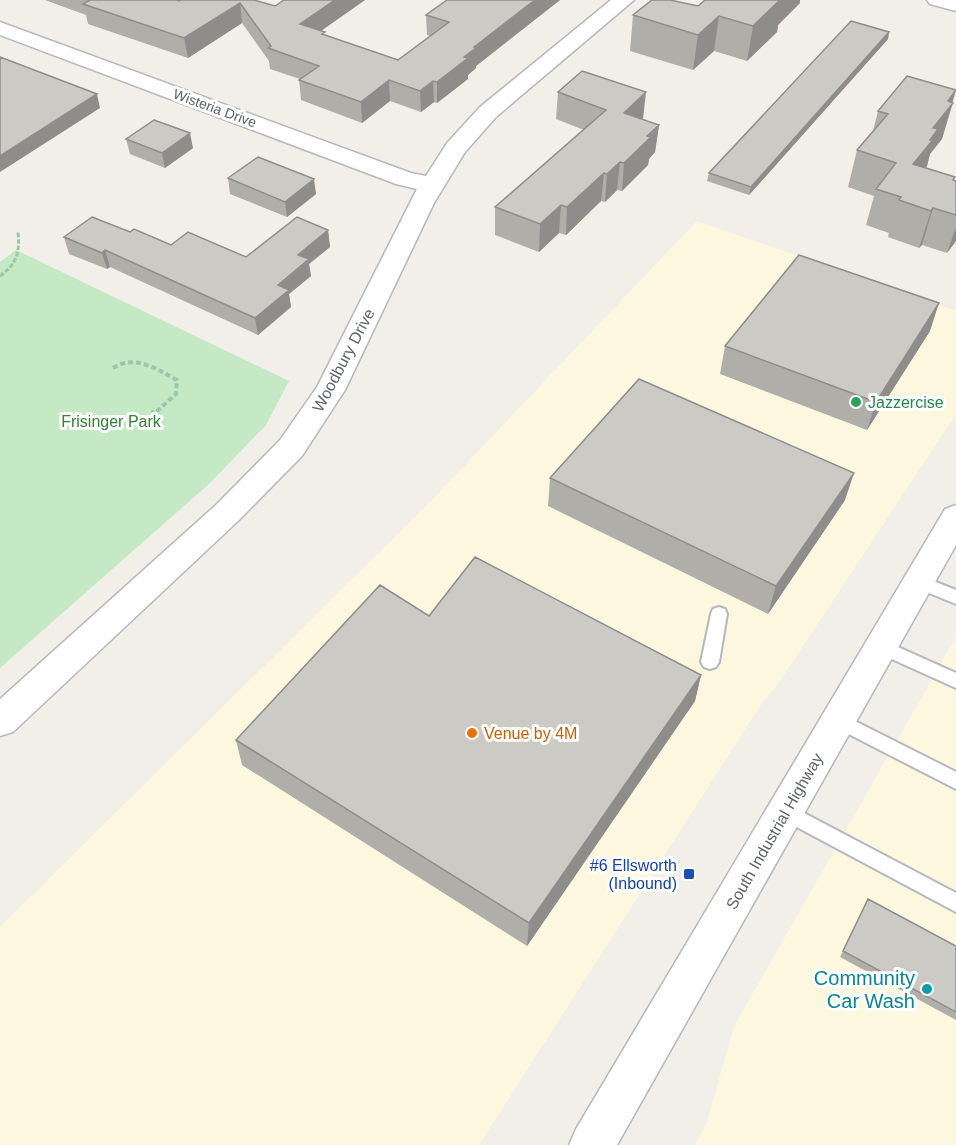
<svg xmlns="http://www.w3.org/2000/svg" width="956" height="1145" viewBox="0 0 956 1145" font-family="Helvetica,sans-serif">
	<rect width="100%" height="100%" fill="#f1efe8"/>
	<path fill="#fef7e0" d="M 697,221 L 956,311 L 956,414 L 780,681 L 760,706 L 479,1145 L 0,1145 L 0,927 L 429,503 Z
		M 956,637 L 956,1145 L 695,1145 L 707,1122 L 734,1026 Z"/>
	<path fill="#c5e8c5" d="M 16,250 L 289,381 L 266,425 L 210,483 L 0,668 L 0,262 Z"/>
	<g fill="none" stroke-linecap="round" stroke-linejoin="round">
		<g stroke="#b5b8bc" stroke-width="4">
			<path id="service" d="M 918,575 L 956,590 L 956,604 L 912,586 L 910,581 L 912,576 Z
				M 719,607 L 725,609 L 727,614 L 719,662 L 716,667 L 710,669 L 704,667 L 701,662 L 711,614 L 713,609 Z
				M 880,639 L 956,673 L 956,688 L 874,651 L 871,646 L 874,641 Z
				M 837,712 L 956,772 L 956,789 L 831,725 L 828,720 L 831,715 Z
				M 785,803 L 956,893 L 956,912 L 778,817 L 775,811 L 778,805 Z"/>
		</g>
		<g stroke="#b5b8bc" stroke-width="3">
			<path id="minor" d="M 611,0 L 634,0 L 496,117 L 465,152 L 434,203 L 345,390 L 302,456 L 239,520 L 13,732 L 0,736 L 0,699 L 217,504 L 280,440 L 317,387 L 417,189 L 396,184 L 0,35 L 0,22 L 411,173 L 426,176 L 447,143 L 480,107 Z
				M 927,0 L 956,0 L 956,11 L 930,4 Z"/>
		</g>
		<g stroke="#b5b8bc" stroke-width="3">
			<path id="tertiary" d="M 956,505 L 956,545 L 617,1145 L 569,1145 L 576,1129 L 945,509 Z"/>
		</g>
		<path stroke="#9cc7a9" stroke-width="3" stroke-dasharray="4.5 2" stroke-linecap="butt" d="M 0,276 C 17,264 20,252 18,232"/>
		<path stroke="#9cc7a9" stroke-width="4" stroke-dasharray="5 3" stroke-linecap="butt" d="M 113,368 C 136,354 156,369 177,380 L 176,394 L 156,412 L 151,412"/>
		<use href="#service" fill="#fff" fill-rule="evenodd"/>
		<use href="#minor" fill="#fff" fill-rule="evenodd"/>
		<use href="#tertiary" fill="#fff" fill-rule="evenodd"/>
	</g>
	<path fill="#afaea9" d="M 45,0 L 176,0 L 179,1 L 181,0 L 275,6 L 365,0 L 321,31 L 325,35 L 398,60 L 430,36 L 427,35 L 426,15 L 447,0 L 560,0 L 476,66 L 476,68 L 468,75 L 468,79 L 437,103 L 434,102 L 421,112 L 390,101 L 362,123 L 301,100 L 299,80 L 300,79 L 270,69 L 269,61 L 242,23 L 188,58 L 88,24 L 86,15 Z
		M 800,3 L 778,25 L 777,32 L 747,61 L 714,51 L 693,70 L 630,51 L 633,15 L 698,6 Z
		M 889,32 L 888,39 L 749,195 L 707,181 L 709,173 Z
		M 558,92 L 659,125 L 655,152 L 649,159 L 648,165 L 622,191 L 617,190 L 605,202 L 601,201 L 566,235 L 559,233 L 539,252 L 495,235 L 495,207 L 584,130 L 556,119 Z
		M 953,103 L 942,139 L 930,154 L 927,166 L 925,168 L 956,181 L 956,241 L 947,253 L 922,245 L 919,248 L 888,237 L 889,233 L 866,225 L 874,196 L 848,187 L 857,150 L 873,131 L 878,111 Z
		M 126,139 L 193,148 L 165,168 L 130,154 Z
		M 228,178 L 316,194 L 287,217 L 230,194 Z
		M 328,230 L 330,247 L 309,264 L 311,276 L 289,294 L 291,307 L 258,335 L 110,267 L 107,269 L 69,254 L 64,237 L 130,232 L 171,245 L 246,257 Z
		M 930,331 L 867,430 L 720,374 L 725,346 Z
		M 550,478 L 845,500 L 768,614 L 548,506 Z
		M 429,616 L 701,675 L 695,701 L 527,946 L 242,765 L 236,740 Z
		M 868,899 L 956,946 L 956,1020 L 840,957 Z"/>
	<path fill="#8f8d8a" d="M 335,0 L 365,0 L 302,44 L 300,24 Z
		M 535,0 L 560,0 L 476,66 L 476,68 L 468,75 L 468,79 L 437,103 L 437,82 L 474,47 Z
		M 778,0 L 800,0 L 800,3 L 778,25 L 777,32 L 747,61 L 753,26 Z
		M 240,3 L 242,23 L 188,58 L 184,38 Z
		M 719,16 L 714,51 L 693,70 L 698,35 Z
		M 889,32 L 888,39 L 749,195 L 751,187 Z
		M 389,80 L 390,101 L 362,123 L 361,102 Z
		M 433,81 L 434,102 L 421,112 L 420,91 Z
		M 956,90 L 942,139 L 930,154 L 927,166 L 922,172 L 913,164 L 948,101 Z
		M 646,92 L 643,119 L 624,113 Z
		M 97,94 L 100,108 L 0,172 L 0,156 Z
		M 659,125 L 655,152 L 649,159 L 648,165 L 622,191 L 624,163 L 647,136 Z
		M 190,133 L 193,148 L 165,168 L 162,153 Z
		M 620,162 L 617,190 L 605,202 L 607,174 Z
		M 604,173 L 601,201 L 566,235 L 567,207 Z
		M 314,179 L 316,194 L 287,217 L 285,202 Z
		M 561,205 L 559,233 L 539,252 L 540,224 Z
		M 933,208 L 922,245 L 919,248 L 931,211 Z
		M 956,227 L 956,241 L 947,253 Z
		M 328,230 L 330,247 L 309,264 L 311,276 L 289,294 L 291,307 L 258,335 L 255,318 L 298,255 Z
		M 105,250 L 110,267 L 107,269 L 102,253 Z
		M 939,303 L 930,331 L 867,430 L 876,402 Z
		M 854,473 L 845,500 L 768,614 L 776,586 Z
		M 701,675 L 695,701 L 527,946 L 529,923 Z"/>
	<path fill="#cccac5" stroke="#8f8d8a" stroke-width="1.5" d="M 90,0 L 176,0 L 179,1 L 181,0 L 254,0 L 275,6 L 284,0 L 335,0 L 300,24 L 325,32 L 322,34 L 398,60 L 449,22 L 426,15 L 447,0 L 535,0 L 474,47 L 476,48 L 464,57 L 468,58 L 437,82 L 433,81 L 420,91 L 389,80 L 361,102 L 299,80 L 319,66 L 268,48 L 271,46 L 240,3 L 184,38 L 83,4 Z
		M 652,0 L 670,0 L 698,6 L 705,0 L 780,0 L 753,26 L 719,16 L 698,35 L 633,15 Z
		M 851,21 L 889,32 L 751,187 L 709,173 Z
		M 0,57 L 97,94 L 0,156 Z
		M 582,71 L 646,92 L 624,113 L 659,125 L 647,136 L 651,137 L 624,163 L 620,162 L 607,174 L 604,173 L 567,207 L 561,205 L 540,224 L 495,207 L 606,110 L 558,92 Z
		M 907,76 L 956,90 L 948,101 L 953,103 L 933,128 L 938,129 L 930,140 L 932,141 L 913,164 L 955,177 L 953,180 L 956,181 L 956,215 L 933,208 L 931,211 L 899,200 L 901,197 L 876,189 L 896,163 L 857,150 L 888,114 L 878,111 Z
		M 154,120 L 190,133 L 162,153 L 126,139 Z
		M 258,157 L 314,179 L 285,202 L 228,178 Z
		M 92,217 L 130,232 L 134,229 L 171,245 L 188,232 L 246,257 L 297,217 L 328,230 L 298,255 L 309,259 L 278,285 L 289,290 L 255,318 L 105,250 L 102,253 L 64,237 Z
		M 799,255 L 939,303 L 876,402 L 725,346 Z
		M 639,379 L 854,473 L 776,586 L 550,478 Z
		M 475,557 L 701,675 L 529,923 L 236,740 L 380,585 L 429,616 Z
		M 868,899 L 956,946 L 956,1012 L 843,951 Z"/>
	<circle fill="#2e9e5b" stroke="#fff" stroke-width="2" cx="856" cy="402" r="6"/>
	<circle fill="#e8710a" stroke="#fff" stroke-width="2" cx="472" cy="733" r="6"/>
	<rect fill="#1a4fb4" stroke="#fff" stroke-width="2" x="683" y="868" width="12" height="12" rx="3"/>
	<circle fill="#0f9aa8" stroke="#fff" stroke-width="2" cx="927" cy="989" r="6"/>
	<g text-anchor="middle" stroke-width="6" stroke-linejoin="round" paint-order="stroke">
		<g font-size="14" fill="#5f6368" stroke="#fff">
			<text transform="translate(215 108) rotate(20)" y="5">Wisteria Drive</text>
		</g>
		<g font-size="16" fill="#5f6368" stroke="#fff">
			<text transform="translate(343 360) rotate(-62)" y="6">Woodbury Drive</text>
			<text transform="translate(774 831) rotate(-60)" y="6">South Industrial Highway</text>
		</g>
		<g font-size="16" fill="#27864d" stroke="#fff" text-anchor="start">
			<text x="868" y="408">Jazzercise</text>
		</g>
		<g font-size="16" fill="#348238" stroke="#fff">
			<text x="111" y="427">Frisinger Park</text>
		</g>
		<g font-size="16" fill="#c56008" stroke="#fff" text-anchor="start">
			<text x="484" y="739">Venue by 4M</text>
		</g>
		<g font-size="16" fill="#164399" stroke="#fff" text-anchor="end">
			<text x="677" y="871">#6 Ellsworth<tspan x="677" dy="18">(Inbound)</tspan></text>
		</g>
		<g font-size="20" fill="#0d838f" stroke="#fff" text-anchor="end">
			<text x="915" y="985">Community<tspan x="915" dy="23">Car Wash</tspan></text>
		</g>
	</g>
</svg>
